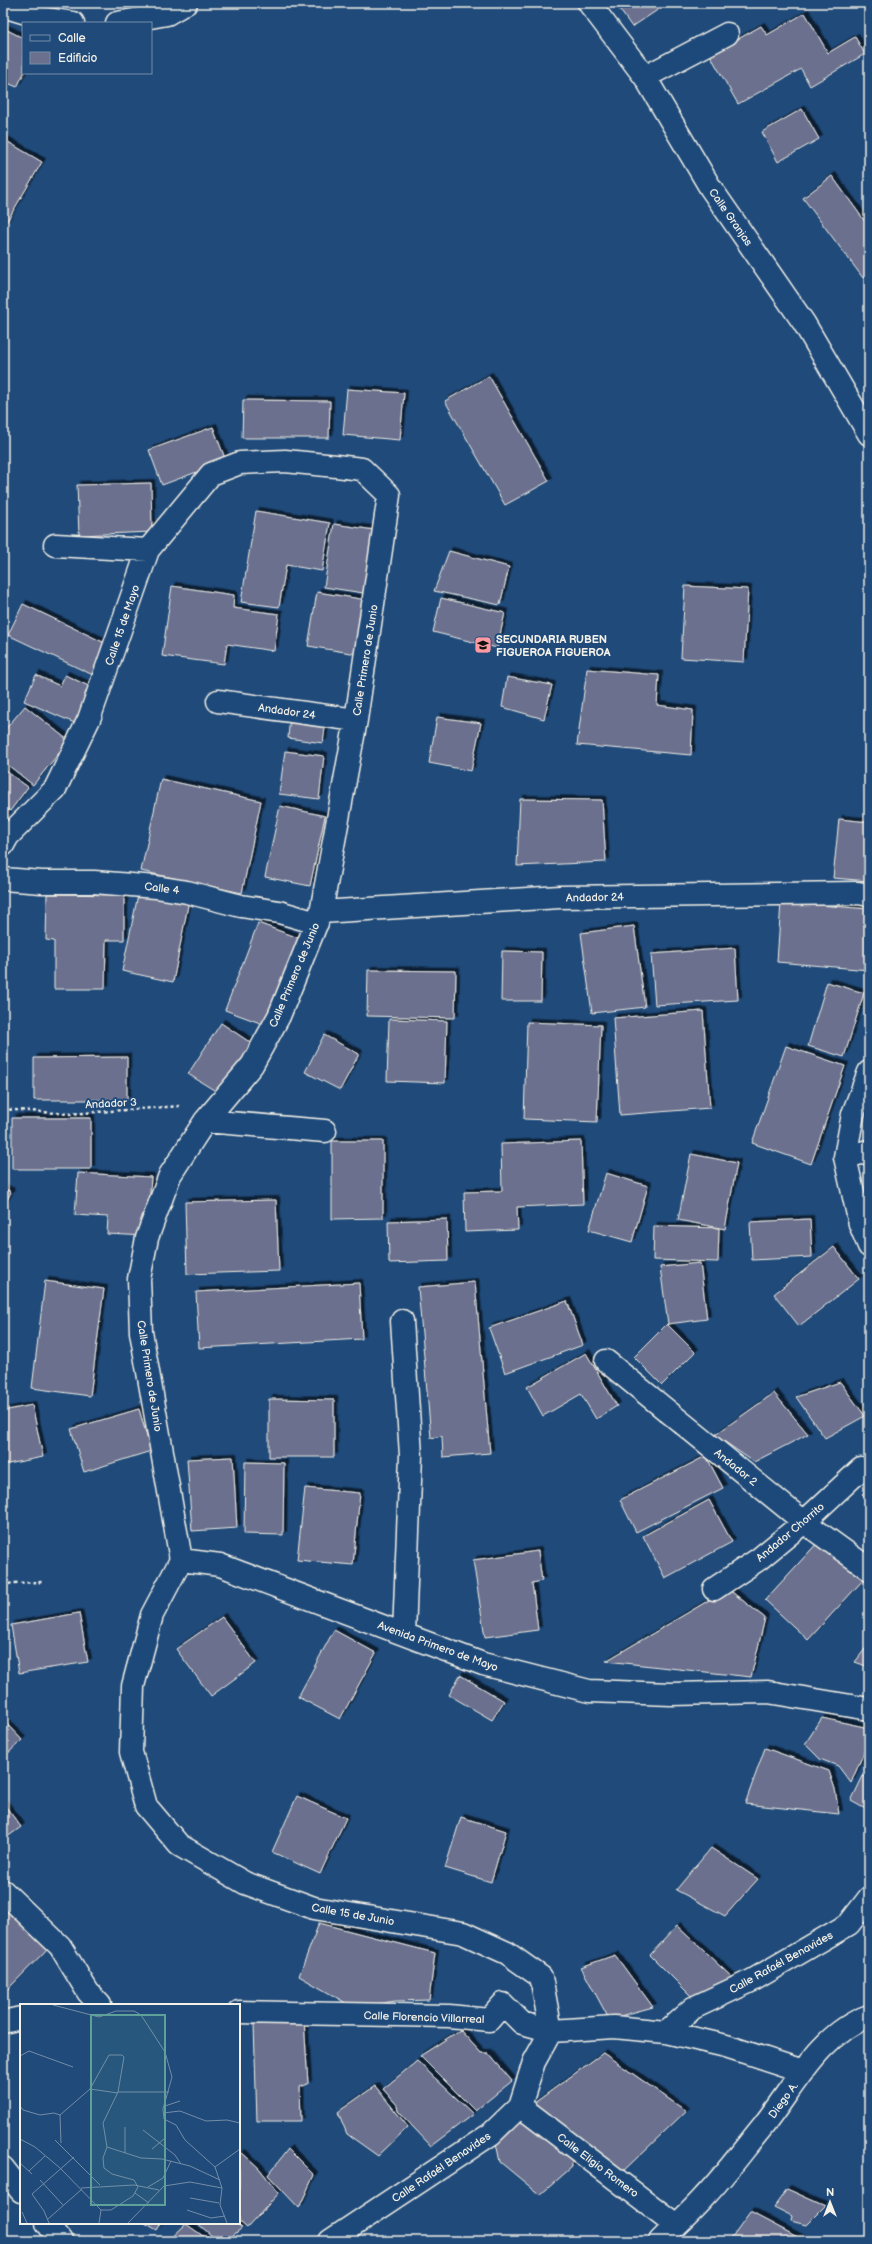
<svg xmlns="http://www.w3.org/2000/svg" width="872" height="2244" viewBox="0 0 872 2244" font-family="'Balsamiq Sans',sans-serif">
	<defs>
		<filter id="shadow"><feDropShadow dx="3.5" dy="-3.5" stdDeviation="0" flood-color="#0009"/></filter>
	</defs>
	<rect width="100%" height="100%" fill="#1f4a7a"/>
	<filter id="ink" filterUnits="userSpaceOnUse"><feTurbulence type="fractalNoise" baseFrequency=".025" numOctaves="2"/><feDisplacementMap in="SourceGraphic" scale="8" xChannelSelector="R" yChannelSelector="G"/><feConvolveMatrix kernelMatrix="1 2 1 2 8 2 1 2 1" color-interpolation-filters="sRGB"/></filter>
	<g filter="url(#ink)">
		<path fill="#6a708e" stroke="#f4f1e8" filter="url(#shadow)" d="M 615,3 L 668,3 L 632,27 Z
			M 805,13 L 828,53 L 855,37 L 865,54 L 810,86 L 801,69 L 738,104 L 710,55 L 761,26 L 767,35 Z
			M 3,28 L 23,38 L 24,73 L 17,87 L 3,81 Z
			M 802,109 L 819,139 L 778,162 L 762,132 Z
			M 3,139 L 42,162 L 3,228 Z
			M 832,176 L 869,227 L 869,274 L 863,278 L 803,198 Z
			M 869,348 L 869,357 L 865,352 Z
			M 489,376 L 549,481 L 505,505 L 445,401 Z
			M 347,389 L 404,393 L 400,440 L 343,435 Z
			M 243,400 L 330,401 L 329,438 L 242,438 Z
			M 213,427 L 226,461 L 162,485 L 149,450 Z
			M 151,483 L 152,532 L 79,535 L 77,485 Z
			M 256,511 L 330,523 L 322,571 L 286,565 L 279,607 L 241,602 Z
			M 334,524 L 381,531 L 370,594 L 324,587 Z
			M 449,551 L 509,567 L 500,605 L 434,591 Z
			M 172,586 L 234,595 L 233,608 L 279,614 L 274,651 L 227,644 L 224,664 L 162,656 Z
			M 685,586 L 748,589 L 744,662 L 681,658 Z
			M 317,592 L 367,600 L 357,654 L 308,646 Z
			M 441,598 L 505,613 L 497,648 L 433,632 Z
			M 23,604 L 107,644 L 93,675 L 8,635 Z
			M 587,669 L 659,675 L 657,705 L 693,710 L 691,755 L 577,745 Z
			M 36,675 L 60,686 L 65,675 L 95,689 L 79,725 L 24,701 Z
			M 507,677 L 552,685 L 544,719 L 502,707 Z
			M 25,706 L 69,741 L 33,785 L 3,761 L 3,732 Z
			M 290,715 L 326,720 L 323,743 L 288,738 Z
			M 437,717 L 481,723 L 471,771 L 429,763 Z
			M 285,751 L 324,756 L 319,799 L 279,794 Z
			M 3,769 L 28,787 L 10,811 L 3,806 Z
			M 161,779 L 261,801 L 242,893 L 141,871 Z
			M 520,799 L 602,800 L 606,862 L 517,866 Z
			M 280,806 L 325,816 L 310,886 L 265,877 Z
			M 3,813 L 7,815 L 3,822 Z
			M 839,819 L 869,822 L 869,881 L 833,878 Z
			M 139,890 L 189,900 L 173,982 L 122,971 Z
			M 47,894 L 124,895 L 124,940 L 106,940 L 105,989 L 54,989 L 54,941 L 46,940 Z
			M 781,902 L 869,909 L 869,970 L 777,962 Z
			M 258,923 L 304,940 L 271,1027 L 225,1010 Z
			M 634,926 L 645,1007 L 592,1013 L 581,933 Z
			M 735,948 L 738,1000 L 655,1005 L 651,954 Z
			M 502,951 L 542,952 L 541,1001 L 501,1001 Z
			M 368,970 L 456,971 L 455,1018 L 367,1016 Z
			M 827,982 L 864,993 L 844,1057 L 808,1046 Z
			M 703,1011 L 710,1108 L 620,1115 L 613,1018 Z
			M 389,1019 L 447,1021 L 445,1083 L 387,1081 Z
			M 527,1022 L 601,1025 L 597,1122 L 524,1119 Z
			M 221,1023 L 254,1045 L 222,1095 L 188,1074 Z
			M 324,1035 L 359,1054 L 340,1090 L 305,1072 Z
			M 786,1046 L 845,1066 L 811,1164 L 752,1143 Z
			M 127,1057 L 127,1100 L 34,1100 L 34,1058 Z
			M 12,1118 L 91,1118 L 91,1169 L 12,1169 Z
			M 332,1141 L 383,1141 L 383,1218 L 332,1219 Z
			M 581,1141 L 583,1204 L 517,1207 L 518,1230 L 465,1232 L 464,1192 L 502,1191 L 501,1144 Z
			M 691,1154 L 737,1163 L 725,1229 L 678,1220 Z
			M 78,1173 L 151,1177 L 147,1236 L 107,1234 L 108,1217 L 75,1215 Z
			M 606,1173 L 648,1186 L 632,1242 L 589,1230 Z
			M 3,1188 L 11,1192 L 3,1208 Z
			M 276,1200 L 279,1271 L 187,1274 L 185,1202 Z
			M 447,1219 L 448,1261 L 389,1263 L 388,1221 Z
			M 810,1219 L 812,1257 L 752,1260 L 750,1222 Z
			M 654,1226 L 719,1228 L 718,1262 L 653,1260 Z
			M 834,1247 L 859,1279 L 799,1326 L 774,1294 Z
			M 700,1263 L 707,1319 L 668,1324 L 660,1267 Z
			M 45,1281 L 104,1289 L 90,1396 L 32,1388 Z
			M 475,1282 L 490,1453 L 443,1457 L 442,1436 L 431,1438 L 418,1287 Z
			M 359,1283 L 362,1339 L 199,1348 L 196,1292 Z
			M 567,1301 L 583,1345 L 505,1373 L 489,1328 Z
			M 667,1324 L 695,1352 L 662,1385 L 634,1357 Z
			M 586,1353 L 617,1406 L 596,1419 L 581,1394 L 543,1416 L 527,1387 Z
			M 840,1382 L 865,1416 L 825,1438 L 796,1397 Z
			M 774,1393 L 808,1434 L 754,1462 L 715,1435 Z
			M 269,1399 L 334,1400 L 334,1457 L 269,1457 Z
			M 32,1405 L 43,1457 L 3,1465 L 3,1411 Z
			M 139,1409 L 151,1451 L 84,1472 L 71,1429 Z
			M 706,1456 L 723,1488 L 636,1532 L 620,1500 Z
			M 233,1457 L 237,1528 L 192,1531 L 187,1459 Z
			M 245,1462 L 284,1463 L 283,1535 L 244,1534 Z
			M 869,1487 L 869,1501 L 862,1494 Z
			M 305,1488 L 360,1493 L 353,1565 L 297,1560 Z
			M 709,1500 L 732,1542 L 665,1578 L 643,1536 Z
			M 820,1540 L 864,1579 L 808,1640 L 765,1600 Z
			M 538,1551 L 542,1581 L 532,1583 L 538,1630 L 485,1637 L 473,1560 Z
			M 728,1589 L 765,1618 L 751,1677 L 606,1661 Z
			M 79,1613 L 88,1662 L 19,1673 L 11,1625 Z
			M 222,1617 L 256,1663 L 211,1696 L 176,1649 Z
			M 334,1630 L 376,1653 L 340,1719 L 298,1697 Z
			M 869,1644 L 869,1667 L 855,1662 Z
			M 460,1675 L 504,1701 L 492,1720 L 449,1695 Z
			M 822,1718 L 869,1728 L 869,1740 L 851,1783 L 838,1766 L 820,1759 L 805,1744 Z
			M 3,1720 L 22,1740 L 3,1758 Z
			M 765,1748 L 829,1771 L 835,1789 L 839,1814 L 745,1804 Z
			M 863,1776 L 869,1778 L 869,1811 L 851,1801 Z
			M 297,1796 L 346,1818 L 320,1874 L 272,1852 Z
			M 3,1803 L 21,1827 L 3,1840 Z
			M 461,1817 L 506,1831 L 491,1882 L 445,1868 Z
			M 711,1848 L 758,1879 L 725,1916 L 676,1890 Z
			M 3,1904 L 53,1943 L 8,1989 L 3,1984 Z
			M 319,1923 L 435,1953 L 429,2000 L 396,2001 L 353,2007 L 299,1976 Z
			M 677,1926 L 736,1981 L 695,2000 L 650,1955 Z
			M 615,1955 L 653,2007 L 609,2019 L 581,1967 Z
			M 304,2020 L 308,2084 L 300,2087 L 301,2121 L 257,2121 L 254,2024 Z
			M 460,2030 L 481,2053 L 488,2053 L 512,2081 L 475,2111 L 420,2056 Z
			M 603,2053 L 686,2111 L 619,2175 L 533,2104 Z
			M 417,2061 L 473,2114 L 431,2146 L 398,2111 L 397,2105 L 383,2089 Z
			M 375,2086 L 408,2127 L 378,2156 L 347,2134 L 338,2112 Z
			M 520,2117 L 571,2154 L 572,2167 L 540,2195 L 500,2162 L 495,2138 Z
			M 288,2149 L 314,2175 L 299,2208 L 268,2175 Z
			M 242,2153 L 258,2167 L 279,2193 L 247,2228 L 239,2221 L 239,2155 Z
			M 787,2189 L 825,2206 L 806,2225 L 791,2221 L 792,2216 L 774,2207 Z
			M 750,2212 L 801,2239 L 800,2241 L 729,2241 Z
			M 145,2223 L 161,2223 L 157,2230 Z
			M 197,2223 L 236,2223 L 242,2228 L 226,2241 L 218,2241 Z
			M 186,2224 L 210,2241 L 168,2241 Z"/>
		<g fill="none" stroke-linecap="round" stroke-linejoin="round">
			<g stroke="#f4f1e8" stroke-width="25">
				<path id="minor" d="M 589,3 L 645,77 L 710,187 L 804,323 L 869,434
					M 3,6 L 46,19 L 73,23
					M 117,23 L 167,14 L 186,3
					M 645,77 L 727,34
					M 55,545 L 148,550
					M 218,701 L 356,720
					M 3,845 L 8,836 L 55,789 L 89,719 L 148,550 L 211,474 L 240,463 L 285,461 L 336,466 L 362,469 L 389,495 L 356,720 L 321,912 L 279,1016 L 252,1065 L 205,1121 L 170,1175 L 147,1238 L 139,1279 L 141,1332 L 181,1560
					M 3,879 L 42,882 L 94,882 L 156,887 L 187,892 L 241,906 L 279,912 L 317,923
					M 321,912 L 560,897 L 858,893 L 869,895
					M 869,1072 L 853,1114 L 845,1157 L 860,1224 L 869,1246
					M 205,1121 L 325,1131
					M 845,1157 L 869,1151
					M 402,1321 L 411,1455 L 404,1634
					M 606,1361 L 804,1522 L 869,1569
					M 181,1560 L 152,1615 L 133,1686 L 131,1752 L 146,1806 L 179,1845 L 245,1883 L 314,1908 L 463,1933 L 507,1953 L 541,1977 L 551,2031 L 534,2062 L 520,2106 L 491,2134 L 330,2241
					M 181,1560 L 220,1565 L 483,1664 L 589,1691 L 671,1694 L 768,1692 L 869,1709
					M 714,1589 L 759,1559 L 804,1522 L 861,1469
					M 3,1891 L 60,1946 L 88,1992 L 100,2005
					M 239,2012 L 449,2016 L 489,2020 L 503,2004 L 522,2023 L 551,2031 L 614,2027 L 666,2032 L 726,2046 L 803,2071
					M 3,2022 L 21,2018
					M 666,2032 L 693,2008 L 753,1980 L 849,1924 L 869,1898
					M 520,2106 L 676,2225
					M 3,2168 L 21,2191
					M 47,2223 L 61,2241
					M 660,2241 C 675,2226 691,2212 705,2196 C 726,2174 744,2149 763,2126 C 794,2087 820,2033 869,2016"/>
			</g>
			<path stroke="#f4f1e8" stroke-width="2.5" stroke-dasharray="3 3" stroke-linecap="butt" d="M 3,1109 L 69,1114 L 180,1106
				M 3,1586 L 12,1583 L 44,1582"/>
			<use href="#minor" stroke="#1f4a7a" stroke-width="22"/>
		</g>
	</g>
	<defs>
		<g id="school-square" transform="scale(0.9)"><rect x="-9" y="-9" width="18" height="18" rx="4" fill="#ff9aa2" stroke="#1f4a7a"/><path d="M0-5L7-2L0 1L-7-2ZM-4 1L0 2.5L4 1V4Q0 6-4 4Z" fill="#111"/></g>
	</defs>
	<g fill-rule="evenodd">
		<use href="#school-square" x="483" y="645"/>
	</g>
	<g text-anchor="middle" stroke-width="4" stroke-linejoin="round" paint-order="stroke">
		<g font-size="11" fill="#f4f1e8" stroke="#1f4a7a">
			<text transform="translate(731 217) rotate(55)" y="4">Calle Granjas</text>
			<text transform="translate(122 625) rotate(-71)" y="4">Calle 15 de Mayo</text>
			<text transform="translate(365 660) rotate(-81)" y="4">Calle Primero de Junio</text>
			<text transform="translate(287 711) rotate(8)" y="4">Andador 24</text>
			<text transform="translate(162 888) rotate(7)" y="4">Calle 4</text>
			<text transform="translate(595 897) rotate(-1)" y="4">Andador 24</text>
			<text transform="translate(294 975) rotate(-67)" y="4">Calle Primero de Junio</text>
			<text transform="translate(111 1103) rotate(-3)" y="4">Andador 3</text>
			<text transform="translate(150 1376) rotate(81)" y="4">Calle Primero de Junio</text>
			<text transform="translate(736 1467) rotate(39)" y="4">Andador 2</text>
			<text transform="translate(790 1532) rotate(-40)" y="4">Andador Chorrito</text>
			<text transform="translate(438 1646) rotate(20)" y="4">Avenida Primero de Mayo</text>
			<text transform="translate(353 1914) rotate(10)" y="4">Calle 15 de Junio</text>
			<text transform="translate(781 1962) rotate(-29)" y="4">Calle Rafaél Benavides</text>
			<text transform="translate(424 2017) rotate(2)" y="4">Calle Florencio Villarreal</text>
			<text transform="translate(783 2100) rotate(-54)" y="4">Diego A.</text>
			<text transform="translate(598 2165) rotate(37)" y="4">Calle Eligio Romero</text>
			<text transform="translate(441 2167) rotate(-34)" y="4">Calle Rafaél Benavides</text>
		</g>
		<g font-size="11" font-weight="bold" fill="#f4f1e8" stroke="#1f4a7a" text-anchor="start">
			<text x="496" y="643">SECUNDARIA RUBEN<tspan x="496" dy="13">FIGUEROA FIGUEROA</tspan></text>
		</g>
	</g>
	<g transform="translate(20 2004)">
		<rect width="220" height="220" fill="#1f4a7a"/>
		<path fill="none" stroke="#748da6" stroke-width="1" d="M 33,1 L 79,13 L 96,7 L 114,7 L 121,11 L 145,48 L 152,73 L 143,105 L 144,115 L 156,121 L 165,136 L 195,163 L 202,184 L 200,201 L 207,219M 0,52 L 9,47 L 53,63M 70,85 L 98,89M 98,88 L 149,88M 0,102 L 3,106 L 20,111 L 34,109 L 40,111M 145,102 L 160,97M 143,109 L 160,107 L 186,117 L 207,116 L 220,119M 105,123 L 105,149M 123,126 L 155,151 L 161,160M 0,135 L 15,143 L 40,164 L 81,206M 35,136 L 80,181M 41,139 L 40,111 L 70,85 L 89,51 L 102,51 L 104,53 L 98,88 L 83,119 L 87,143M 87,143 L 121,154 L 142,155 L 170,162 L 200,176M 132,145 L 144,135M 0,159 L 12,170M 195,163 L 220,145M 9,167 L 25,152M 20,176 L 43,201M 128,183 L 143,174 L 151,157M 61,184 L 114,181 L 139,186M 115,189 L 129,199M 170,194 L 199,199M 81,206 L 91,206 L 113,192 L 118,183 L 114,176 L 92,170 L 84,164 L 83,154 L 87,143M 167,206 L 191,214 L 205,212M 2,208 L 7,219M 28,215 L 62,185M 29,219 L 24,207 L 12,190 L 54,153M 79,219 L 81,206M 108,219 L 144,182 L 170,178 L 202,184"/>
		<path fill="#5fa199" fill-opacity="0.15" stroke="#5fa199" stroke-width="2" d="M 71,11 L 145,11 L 145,201 L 71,201 Z"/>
		<rect width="220" height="220" fill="none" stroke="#f4f1e8" stroke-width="2"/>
	</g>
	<rect width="872" height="2244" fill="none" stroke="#1f4a7a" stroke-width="16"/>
	<rect x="8" y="8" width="856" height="2228" fill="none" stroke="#f4f1e8" stroke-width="1.5" filter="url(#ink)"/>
	<rect x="22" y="22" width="130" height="52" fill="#1f4a7a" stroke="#748da6"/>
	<rect x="30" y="35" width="20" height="6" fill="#1f4a7a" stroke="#748da6"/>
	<text x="58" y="42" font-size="12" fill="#f4f1e8">Calle</text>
	<rect x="30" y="52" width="20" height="12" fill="#6a708e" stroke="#748da6"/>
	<text x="58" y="62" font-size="12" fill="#f4f1e8">Edificio</text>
	<g transform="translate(830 2202)" stroke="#1f4a7a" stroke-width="3" paint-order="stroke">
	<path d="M0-3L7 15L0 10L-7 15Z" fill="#f4f1e8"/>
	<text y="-6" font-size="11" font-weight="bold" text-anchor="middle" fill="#f4f1e8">N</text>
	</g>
</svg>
